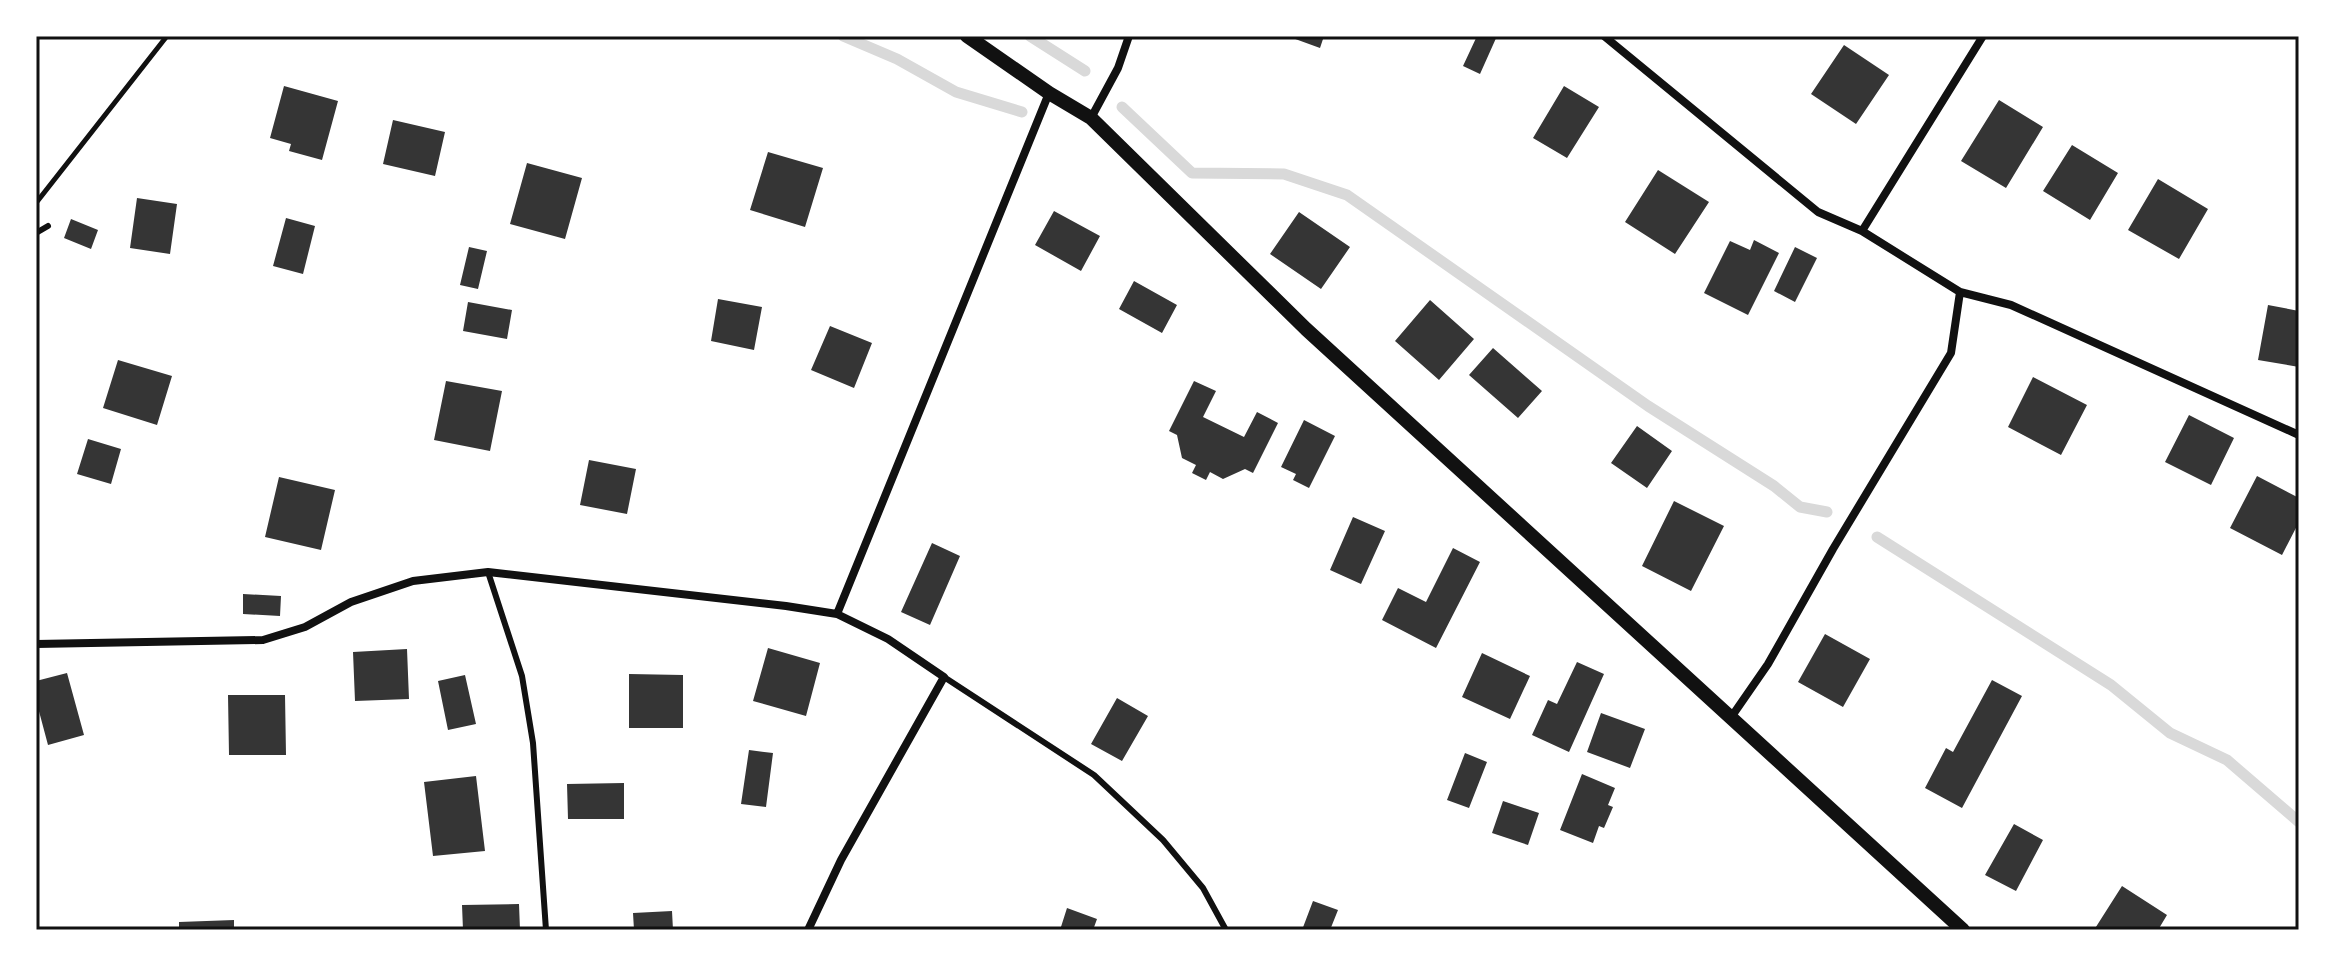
<svg xmlns="http://www.w3.org/2000/svg" width="2335" height="966" viewBox="0 0 2335 966" font-family="'DejaVu Sans',sans-serif">
	<rect width="100%" height="100%" fill="#fff"/>
	<g fill="none" stroke-linecap="round" stroke-linejoin="round">
		<path stroke="#d9d9d9" stroke-width="11" d="M 843,36 L 897,59 L 956,92 L 1022,112
			M 1030,36 L 1085,71
			M 1122,107 L 1192,173 L 1284,174 L 1347,195 L 1648,406 L 1774,486 L 1800,507 L 1827,512
			M 1877,537 L 2111,685 L 2170,733 L 2227,760 L 2299,822"/>
	</g>
	<path fill="#353535" d="M 1287,36 L 1324,36 L 1320,48 Z
		M 1477,36 L 1497,36 L 1480,74 L 1463,66 Z
		M 1844,45 L 1889,75 L 1856,124 L 1811,94 Z
		M 284,86 L 338,101 L 322,160 L 289,151 L 291,144 L 270,138 Z
		M 1564,86 L 1599,107 L 1567,158 L 1533,138 Z
		M 1999,100 L 2043,127 L 2006,188 L 1961,161 Z
		M 393,120 L 445,132 L 435,176 L 383,164 Z
		M 2072,145 L 2118,173 L 2090,220 L 2043,191 Z
		M 768,152 L 823,168 L 805,227 L 750,210 Z
		M 527,163 L 582,178 L 565,239 L 510,224 Z
		M 1658,170 L 1709,202 L 1675,254 L 1625,222 Z
		M 2158,179 L 2208,209 L 2179,259 L 2128,230 Z
		M 137,198 L 177,204 L 170,254 L 130,248 Z
		M 1054,211 L 1100,236 L 1081,271 L 1035,245 Z
		M 1299,212 L 1350,247 L 1321,289 L 1270,254 Z
		M 286,218 L 315,226 L 303,274 L 273,266 Z
		M 71,219 L 98,230 L 91,249 L 64,238 Z
		M 1754,240 L 1779,253 L 1748,315 L 1704,293 L 1730,241 L 1750,250 Z
		M 469,247 L 487,251 L 478,289 L 460,285 Z
		M 1795,247 L 1817,258 L 1795,302 L 1774,291 Z
		M 1134,281 L 1177,305 L 1162,333 L 1119,309 Z
		M 718,299 L 762,307 L 754,350 L 711,341 Z
		M 1430,300 L 1474,339 L 1439,380 L 1395,341 Z
		M 468,302 L 512,310 L 507,339 L 463,331 Z
		M 2268,305 L 2299,311 L 2299,367 L 2258,360 Z
		M 830,326 L 872,343 L 854,388 L 811,370 Z
		M 1493,348 L 1542,391 L 1518,418 L 1469,375 Z
		M 118,360 L 172,376 L 157,425 L 103,408 Z
		M 2033,377 L 2087,405 L 2061,455 L 2008,427 Z
		M 446,381 L 502,391 L 490,451 L 434,440 Z
		M 1194,381 L 1216,391 L 1203,417 L 1244,437 L 1257,412 L 1278,423 L 1253,473 L 1245,469 L 1223,479 L 1210,472 L 1206,480 L 1192,473 L 1196,465 L 1182,458 L 1177,435 L 1169,431 Z
		M 2189,415 L 2234,438 L 2211,485 L 2165,462 Z
		M 1304,420 L 1335,436 L 1309,488 L 1293,480 L 1296,474 L 1281,467 Z
		M 1637,426 L 1672,451 L 1647,488 L 1611,463 Z
		M 88,439 L 121,449 L 111,484 L 77,474 Z
		M 589,460 L 636,469 L 627,514 L 580,505 Z
		M 2257,476 L 2299,498 L 2299,522 L 2282,555 L 2230,528 Z
		M 279,477 L 335,490 L 321,550 L 265,537 Z
		M 1674,501 L 1724,526 L 1691,591 L 1642,566 Z
		M 1353,517 L 1385,531 L 1361,584 L 1330,570 Z
		M 932,543 L 960,556 L 930,625 L 901,612 Z
		M 1453,548 L 1480,562 L 1436,648 L 1382,620 L 1398,588 L 1426,602 Z
		M 243,594 L 281,596 L 280,616 L 243,614 Z
		M 1825,634 L 1870,659 L 1843,707 L 1798,682 Z
		M 768,648 L 820,663 L 806,716 L 753,701 Z
		M 407,649 L 409,699 L 355,701 L 353,652 Z
		M 1482,653 L 1530,676 L 1510,719 L 1462,697 Z
		M 1577,662 L 1604,674 L 1569,752 L 1532,735 L 1548,700 L 1557,704 Z
		M 67,673 L 84,735 L 48,745 L 36,700 L 36,681 Z
		M 629,674 L 683,675 L 683,728 L 629,728 Z
		M 465,675 L 476,724 L 448,730 L 438,681 Z
		M 1992,680 L 2022,696 L 1962,808 L 1925,788 L 1946,748 L 1953,752 Z
		M 228,695 L 285,695 L 286,755 L 229,755 Z
		M 1117,698 L 1148,716 L 1122,761 L 1091,744 Z
		M 1601,713 L 1645,729 L 1630,768 L 1587,752 Z
		M 749,750 L 773,753 L 766,807 L 741,804 Z
		M 1465,753 L 1487,762 L 1469,808 L 1447,800 Z
		M 1582,774 L 1615,788 L 1608,805 L 1613,807 L 1604,828 L 1599,826 L 1593,843 L 1560,830 Z
		M 476,776 L 485,851 L 433,856 L 424,782 Z
		M 624,783 L 624,819 L 568,819 L 567,784 Z
		M 1503,801 L 1539,813 L 1528,845 L 1492,833 Z
		M 2014,824 L 2043,840 L 2016,891 L 1985,875 Z
		M 2122,886 L 2167,915 L 2158,930 L 2094,930 Z
		M 1313,901 L 1338,910 L 1330,930 L 1302,930 Z
		M 519,904 L 520,930 L 463,930 L 462,905 Z
		M 1067,908 L 1097,919 L 1093,930 L 1060,930 Z
		M 672,911 L 673,930 L 634,930 L 633,913 Z
		M 234,920 L 234,930 L 179,930 L 179,922 Z"/>
	<g fill="none" stroke-linecap="round" stroke-linejoin="round">
		<path stroke="#111" stroke-width="5" d="M 36,203 L 167,36"/>
		<path stroke="#111" stroke-width="6" d="M 36,233 L 48,226
			M 488,572 L 522,676 L 533,743 L 546,930
			M 944,677 L 1094,775 L 1163,840 L 1203,888 L 1226,930"/>
		<path stroke="#111" stroke-width="8" d="M 1604,36 L 1818,212 L 1862,231 L 1960,292 L 2011,305 L 2299,435
			M 1091,118 L 1118,68 L 1129,36
			M 1862,231 L 1983,36
			M 36,644 L 263,640 L 305,627 L 351,602 L 413,581 L 488,572 L 786,606 L 837,614 L 1049,93
			M 1732,716 L 1768,664 L 1833,549 L 1951,353 L 1960,292
			M 808,930 L 841,860 L 944,677 L 888,639 L 837,614"/>
		<path stroke="#111" stroke-width="14" d="M 967,36 L 1049,93 L 1091,118 L 1306,329 L 1963,930"/>
	</g>
	<rect width="2335" height="966" fill="none" stroke="#ffffff" stroke-width="76"/>
	<rect x="38" y="38" width="2259" height="890" fill="none" stroke="#111" stroke-width="3"/>
</svg>
